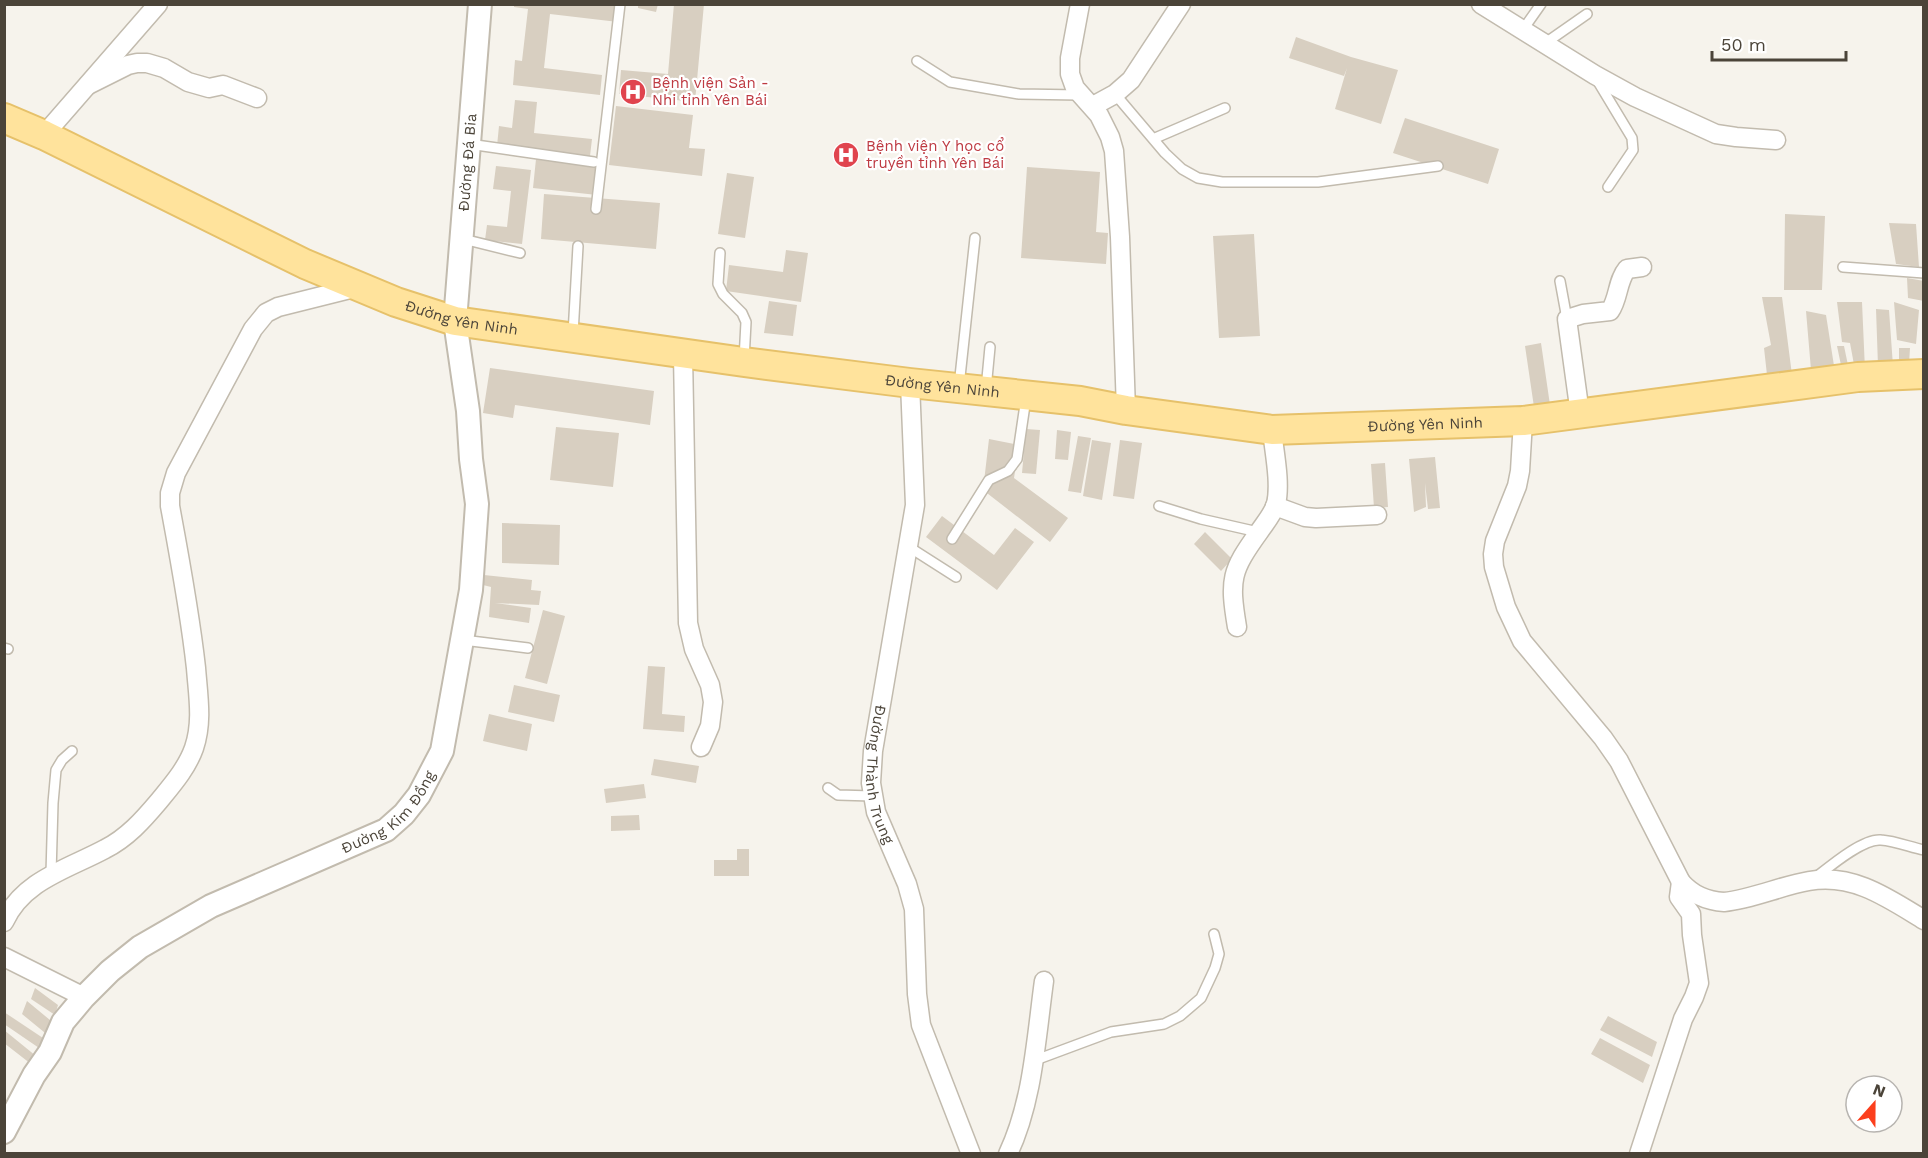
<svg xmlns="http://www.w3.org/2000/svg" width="1928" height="1158" viewBox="0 0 1928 1158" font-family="'Work Sans',sans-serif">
	<rect width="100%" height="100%" fill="#f6f3ec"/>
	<path fill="#d8cfc1" d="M 514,4 L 620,4 L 618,22 L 550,14 L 544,68 L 602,75 L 600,95 L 513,85 L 515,60 L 522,61 L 528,9 L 514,7 Z
		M 638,4 L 658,4 L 656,12 L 638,8 Z
		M 674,4 L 704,4 L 695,102 L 619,94 L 621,70 L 668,74 Z
		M 1296,37 L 1351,57 L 1398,70 L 1381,124 L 1335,109 L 1347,68 L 1344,76 L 1289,58 Z
		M 515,100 L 537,102 L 534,133 L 592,139 L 590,156 L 497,146 L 499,126 L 512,128 Z
		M 616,106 L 693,115 L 689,148 L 705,149 L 702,176 L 609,165 Z
		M 1405,118 L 1499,149 L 1488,184 L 1393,153 Z
		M 536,159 L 599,165 L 597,195 L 533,188 Z
		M 496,166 L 531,170 L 522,244 L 485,240 L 487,225 L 507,227 L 511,191 L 493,189 Z
		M 1027,167 L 1100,172 L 1096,232 L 1108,233 L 1106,264 L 1021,258 Z
		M 727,173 L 754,177 L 745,238 L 718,234 Z
		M 544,194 L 660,203 L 656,249 L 541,239 Z
		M 1785,214 L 1825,216 L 1822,290 L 1784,290 Z
		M 1889,223 L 1916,224 L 1919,267 L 1896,264 Z
		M 1254,234 L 1260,336 L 1219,338 L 1213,236 Z
		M 786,250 L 808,253 L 801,302 L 726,291 L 729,265 L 783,272 Z
		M 1907,278 L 1924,281 L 1924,301 L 1908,298 Z
		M 1762,297 L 1782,297 L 1792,375 L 1767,375 L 1764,348 L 1771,345 Z
		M 769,301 L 797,305 L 793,336 L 764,333 Z
		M 1837,302 L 1862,302 L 1865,370 L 1855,370 L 1850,343 L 1842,342 Z
		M 1894,302 L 1919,310 L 1916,344 L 1897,340 Z
		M 1876,309 L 1889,310 L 1893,366 L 1878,366 Z
		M 1806,311 L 1826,315 L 1835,372 L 1811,370 Z
		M 1541,343 L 1550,405 L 1534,407 L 1525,346 Z
		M 1837,346 L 1844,346 L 1849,370 L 1842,370 Z
		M 1899,348 L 1910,348 L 1909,364 L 1899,363 Z
		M 490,368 L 654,391 L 650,425 L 515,405 L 513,418 L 483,413 Z
		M 556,427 L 619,433 L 613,487 L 550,480 Z
		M 1026,429 L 1040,430 L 1036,474 L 1022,473 Z
		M 1057,430 L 1071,432 L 1068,460 L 1055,459 Z
		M 1078,436 L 1091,438 L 1081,493 L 1068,491 Z
		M 989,439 L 1019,445 L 1014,478 L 1068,518 L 1050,542 L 983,490 Z
		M 1092,440 L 1111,443 L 1102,500 L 1083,496 Z
		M 1120,440 L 1142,443 L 1134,499 L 1113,496 Z
		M 1435,457 L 1440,508 L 1428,509 L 1425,483 L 1426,507 L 1414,512 L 1409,459 Z
		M 1385,463 L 1388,507 L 1374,508 L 1371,464 Z
		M 942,516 L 994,555 L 1015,528 L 1034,542 L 997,590 L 926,537 Z
		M 502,523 L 560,525 L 559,565 L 502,563 Z
		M 1205,532 L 1232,559 L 1221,571 L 1194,544 Z
		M 484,575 L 532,580 L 531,590 L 541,591 L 539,605 L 495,603 L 531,608 L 529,623 L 489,617 L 491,587 L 483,585 Z
		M 543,610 L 565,616 L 547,684 L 525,678 Z
		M 648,666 L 665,667 L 662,714 L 685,716 L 684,732 L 643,729 Z
		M 514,685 L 560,695 L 554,722 L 508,712 Z
		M 489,714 L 532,724 L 527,751 L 483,741 Z
		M 654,759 L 699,766 L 696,783 L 651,775 Z
		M 644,784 L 646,798 L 606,803 L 604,789 Z
		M 639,815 L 640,830 L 611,831 L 611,816 Z
		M 737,849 L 749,849 L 749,876 L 714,876 L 714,860 L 737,860 Z
		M 35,988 L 58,1005 L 55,1015 L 31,999 Z
		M 27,1001 L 56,1025 L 50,1037 L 22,1014 Z
		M 4,1012 L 46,1040 L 42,1050 L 4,1024 Z
		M 1608,1016 L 1657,1042 L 1652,1057 L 1600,1030 Z
		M 4,1030 L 36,1056 L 31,1064 L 4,1043 Z
		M 1600,1038 L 1650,1065 L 1643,1083 L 1591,1054 Z"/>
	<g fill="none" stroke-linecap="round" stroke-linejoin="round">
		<g stroke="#c2bbae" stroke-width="12">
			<path id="service" d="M 1522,31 L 1541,4
				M 1544,44 L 1587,14
				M 917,61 L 950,82 L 1019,94 L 1079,95
				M 1597,80 L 1632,138 L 1633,150 L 1608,187
				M 1115,94 L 1165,153 L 1182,169 L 1198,178 L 1222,182 L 1318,182 L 1438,166
				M 1153,139 L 1225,108
				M 469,144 L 594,162
				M 596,209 L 620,4
				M 463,239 L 520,253
				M 720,253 L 718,284 L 723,294 L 742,313 L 746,322 L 744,360
				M 1843,267 L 1924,273
				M 1560,281 L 1567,319
				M 573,334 L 578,246
				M 959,386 L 975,238
				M 986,389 L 990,347
				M 1159,506 L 1201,519 L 1258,532
				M 952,539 L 989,480 L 1008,471 L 1017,459 L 1026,398
				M 909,547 L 956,577
				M 463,640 L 528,648
				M 4,648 L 8,649
				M 828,788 L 838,795 L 872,796
				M 51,874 L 53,803 L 56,770 L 62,760 L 72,751
				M 1815,878 C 1829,867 1863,838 1881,840 C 1895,841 1910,847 1924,850
				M 1033,1061 L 1111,1032 L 1164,1024 L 1180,1016 L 1201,998 L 1215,968 L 1219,954 L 1214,934"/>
		</g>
		<g stroke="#c2bbae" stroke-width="21">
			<g id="minor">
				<path d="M 1080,4 L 1070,58 L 1070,74 L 1075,88 L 1099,115 L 1110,137 L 1114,151 L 1120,237 L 1126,410"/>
				<path d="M 1481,4 L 1595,75 L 1635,97 L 1716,134 L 1736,137 L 1776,140"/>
				<path d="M 88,85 L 128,65 L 137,63 L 147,63 L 164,68 L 188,82 L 209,88 L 223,85 L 257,98"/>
				<path d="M 1093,106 L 1115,94 L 1131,80 L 1181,4"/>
				<path d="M 44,135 L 158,4"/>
				<path d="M 683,355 L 688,623 L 694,649 L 710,685 L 713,702 L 710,726 L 701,747"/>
				<path id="s1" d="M 910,383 L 915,505 L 873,751 L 871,783 L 876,812 L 907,884 L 914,909 L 917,994 L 921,1025 L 971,1154"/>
				<path d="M 1580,414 L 1567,319 L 1583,314 L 1610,311 C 1619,298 1617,281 1627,269 L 1642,267"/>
				<path d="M 1523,421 L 1520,471 L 1517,486 L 1495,541 L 1493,554 L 1494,567 L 1506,607 L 1522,641 L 1603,738 L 1619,761 L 1681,882 C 1693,895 1706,901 1724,902 C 1753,899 1780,886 1809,881 C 1853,873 1888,898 1924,920"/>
				<path d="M 1275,506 L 1305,517 L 1316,518 L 1377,515"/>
				<path d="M 1237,627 C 1229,579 1231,571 1259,532 C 1265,523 1273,514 1276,504 C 1281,483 1274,451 1272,430"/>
				<path d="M 4,922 C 23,880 68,869 105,849 C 127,838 143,820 159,801 C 172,785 187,768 194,748 C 203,722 198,695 196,668 C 190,613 180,560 170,506 L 170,493 L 176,473 L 253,329 L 266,313 L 278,307 L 358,287"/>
				<path d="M 4,957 L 84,997"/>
				<path d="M 1008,1154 C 1033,1101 1036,1039 1044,981"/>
				<path d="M 1639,1154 L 1683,1019 L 1694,997 L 1699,983 L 1692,935 L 1691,914 L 1679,897 L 1681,882"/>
			</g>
		</g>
		<g stroke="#c2bbae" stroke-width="26">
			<g id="tertiary">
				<path id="s2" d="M 4,1132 L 34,1075 L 50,1052 L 63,1022 L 84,997 L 110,971 L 140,947 L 211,906 L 386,830 L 404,814 L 419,795 L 442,751 L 471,590 L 477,504 L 471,459 L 468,411 L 455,321 L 480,4"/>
			</g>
		</g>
		<g stroke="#e6c16a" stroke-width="32">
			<g id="primary">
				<path id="s3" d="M 4,118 L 44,135 L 305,264 L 396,302 L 455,321 L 744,362 L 910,383 L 1080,401 L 1126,410 L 1272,430 L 1523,421 L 1858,377 L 1924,374"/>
			</g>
		</g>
		<use href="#service" stroke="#fff" stroke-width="9"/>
		<use href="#minor" stroke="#fff" stroke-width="18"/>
		<use href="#tertiary" stroke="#fff" stroke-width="22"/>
		<use href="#primary" stroke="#ffe39c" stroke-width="28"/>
	</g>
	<defs>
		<g id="hospital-disc" transform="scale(1.35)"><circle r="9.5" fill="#e0444e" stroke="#fff"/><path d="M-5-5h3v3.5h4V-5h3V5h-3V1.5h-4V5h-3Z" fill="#fff"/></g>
	</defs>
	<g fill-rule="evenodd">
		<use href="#hospital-disc" x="633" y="92"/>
		<use href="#hospital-disc" x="846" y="155"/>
	</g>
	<g text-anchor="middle" stroke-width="4.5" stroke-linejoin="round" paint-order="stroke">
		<g font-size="15" fill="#be3a42" stroke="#fff" text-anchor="start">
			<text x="652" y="88">Bệnh viện Sản -<tspan x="652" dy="17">Nhi tỉnh Yên Bái</tspan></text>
			<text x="866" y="151">Bệnh viện Y học cổ<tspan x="866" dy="17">truyền tỉnh Yên Bái</tspan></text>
		</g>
		<g font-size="15" fill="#4b4439" stroke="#fff">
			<text dy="5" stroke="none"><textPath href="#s2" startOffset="1197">Đường Đá Bia</textPath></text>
			<text dy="5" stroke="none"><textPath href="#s3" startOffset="501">Đường Yên Ninh</textPath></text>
			<text dy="5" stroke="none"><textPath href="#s3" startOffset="987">Đường Yên Ninh</textPath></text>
			<text dy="5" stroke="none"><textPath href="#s3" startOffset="1473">Đường Yên Ninh</textPath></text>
			<text dy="5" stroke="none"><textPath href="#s1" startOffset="396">Đường Thành Trung</textPath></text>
			<text dy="5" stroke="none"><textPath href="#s2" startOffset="519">Đường Kim Đồng</textPath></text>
		</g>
	</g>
	<rect width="1928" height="1158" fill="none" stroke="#4b4439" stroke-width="12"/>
	<g transform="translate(1874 1104) rotate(21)"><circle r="28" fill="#ffffff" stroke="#b7b4b0" stroke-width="1.5"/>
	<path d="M0-4.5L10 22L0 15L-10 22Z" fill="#fc3f1d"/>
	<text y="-9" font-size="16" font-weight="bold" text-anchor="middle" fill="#4b4439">N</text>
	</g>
	<path d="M1712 51v9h134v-9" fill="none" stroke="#4b4439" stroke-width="3"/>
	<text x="1721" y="51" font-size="18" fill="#4b4439" stroke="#ffffff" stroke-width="4.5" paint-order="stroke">50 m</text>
</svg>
